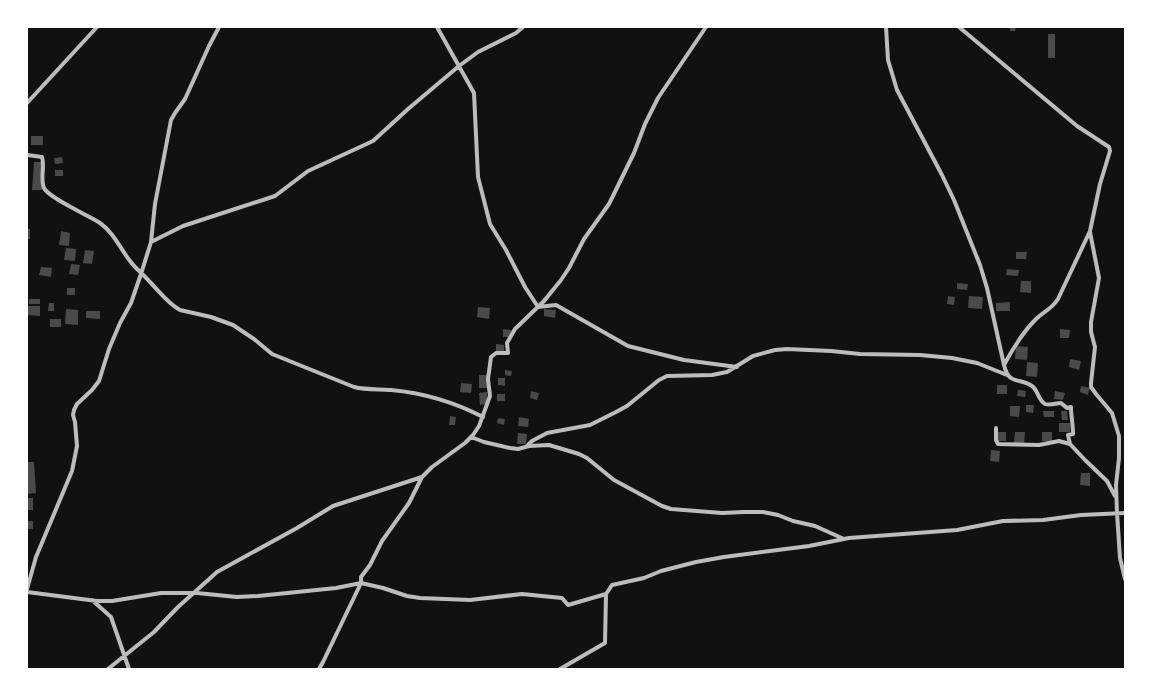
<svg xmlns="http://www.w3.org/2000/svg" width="1152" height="696" viewBox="0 0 1152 696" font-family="Helvetica,sans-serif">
	<rect width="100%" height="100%" fill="#111"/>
	<path fill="#4a4a4a" d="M 1010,27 L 1016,27 L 1015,31 L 1010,31 Z
		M 1048,34 L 1055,34 L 1055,58 L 1048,58 Z
		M 31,136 L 43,136 L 43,145 L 31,145 Z
		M 62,157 L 63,163 L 55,164 L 54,158 Z
		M 34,162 L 43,162 L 42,190 L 32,190 Z
		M 55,170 L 63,170 L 63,176 L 55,176 Z
		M 27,229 L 30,229 L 30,239 L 27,239 Z
		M 61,231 L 70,233 L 69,246 L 59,245 Z
		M 66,248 L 76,249 L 75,261 L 64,260 Z
		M 85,250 L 94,251 L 92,264 L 83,263 Z
		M 1016,252 L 1027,252 L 1026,259 L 1016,259 Z
		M 71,264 L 80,265 L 78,275 L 69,274 Z
		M 41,267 L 52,268 L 51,277 L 39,275 Z
		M 1007,269 L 1019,270 L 1018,276 L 1006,275 Z
		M 1021,281 L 1031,281 L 1031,293 L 1020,292 Z
		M 957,283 L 968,284 L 967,290 L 957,289 Z
		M 67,288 L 75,288 L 75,295 L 67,295 Z
		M 948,296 L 955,297 L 954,305 L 947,304 Z
		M 969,296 L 983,297 L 982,309 L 968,308 Z
		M 29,299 L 40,299 L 40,304 L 29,304 Z
		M 1010,302 L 1010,311 L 996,311 L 996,303 Z
		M 49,303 L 54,303 L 54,311 L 48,311 Z
		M 27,306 L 40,306 L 40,316 L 27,315 Z
		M 478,307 L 490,308 L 489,319 L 477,317 Z
		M 66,309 L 78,310 L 78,325 L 65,324 Z
		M 544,309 L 556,310 L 555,318 L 544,316 Z
		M 86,311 L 100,311 L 100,319 L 86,318 Z
		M 50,319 L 61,319 L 61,327 L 50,327 Z
		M 503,329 L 511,330 L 511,337 L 503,337 Z
		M 1060,329 L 1070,330 L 1069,338 L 1060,338 Z
		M 496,344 L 504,345 L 504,351 L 496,351 Z
		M 1016,346 L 1028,347 L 1027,360 L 1015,359 Z
		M 1070,359 L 1081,361 L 1079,370 L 1069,367 Z
		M 1027,362 L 1038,363 L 1037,377 L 1026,376 Z
		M 505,370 L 512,371 L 511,376 L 505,375 Z
		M 479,375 L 487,375 L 487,388 L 479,388 Z
		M 498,378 L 505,378 L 505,386 L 498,385 Z
		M 461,383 L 472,384 L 471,393 L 460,392 Z
		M 997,385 L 1007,385 L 1007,394 L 997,394 Z
		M 1081,386 L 1090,388 L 1088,395 L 1080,392 Z
		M 1018,390 L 1026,391 L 1025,397 L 1017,396 Z
		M 531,391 L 539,393 L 537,400 L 530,398 Z
		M 1055,391 L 1065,393 L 1063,400 L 1054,399 Z
		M 487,392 L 487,404 L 480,405 L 479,393 Z
		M 497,394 L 505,394 L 505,401 L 497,401 Z
		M 1026,405 L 1034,405 L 1033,413 L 1026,412 Z
		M 1010,406 L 1020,406 L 1019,417 L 1010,416 Z
		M 1043,411 L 1054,411 L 1054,417 L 1044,417 Z
		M 1061,411 L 1067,411 L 1068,420 L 1062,420 Z
		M 450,416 L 456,417 L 455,425 L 449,425 Z
		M 519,417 L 529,419 L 528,427 L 518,426 Z
		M 498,418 L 505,419 L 504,425 L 497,423 Z
		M 1059,423 L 1070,423 L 1070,432 L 1059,432 Z
		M 998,432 L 1006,432 L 1006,441 L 997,441 Z
		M 1015,432 L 1025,432 L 1024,444 L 1014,443 Z
		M 1042,432 L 1052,432 L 1052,442 L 1042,441 Z
		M 518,433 L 527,434 L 526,444 L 517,444 Z
		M 991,450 L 1000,451 L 999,462 L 990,461 Z
		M 27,462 L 34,462 L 36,493 L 27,494 Z
		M 1081,473 L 1090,473 L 1090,486 L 1080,485 Z
		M 27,498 L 33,498 L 33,510 L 27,510 Z
		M 27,521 L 33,521 L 33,529 L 27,529 Z"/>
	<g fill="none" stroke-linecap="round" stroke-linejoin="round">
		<path stroke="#bcbcbc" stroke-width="4" d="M 437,27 L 474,93 L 478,177 L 490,224 L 506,250 L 525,287 L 538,307 L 556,305 L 628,346 L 684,360 L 737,367
			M 886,27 L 888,60 L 897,90 L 942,175 L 954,200 L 980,265 L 987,288 L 1004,365 C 1009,386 1019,377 1032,386 C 1038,390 1038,400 1045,404 C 1050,406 1056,403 1061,403 L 1067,408 L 1071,407 C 1071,416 1073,424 1073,434 L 1068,435 L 1070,444
			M 959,27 L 1077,126 L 1109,147 L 1110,151 L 1100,184 L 1090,231 L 1058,299 C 1051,310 1044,311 1036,319 C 1024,331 1012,350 1004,365
			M 27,103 L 97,27
			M 27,155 L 42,157 C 45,167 40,179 44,188 C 50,199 88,215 100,223 C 114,233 120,248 130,261 C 136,269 143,274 149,281 C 159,291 167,303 180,310 L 211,317 L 233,325 L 254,339 L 272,354 L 354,387 C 366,390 378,389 391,390 C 424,393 454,402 483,417
			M 1090,232 L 1099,278 L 1091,322 L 1091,332 L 1095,347 L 1091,383 L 1091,387 L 1096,394 L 1112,413 L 1119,436 L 1119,458 L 1116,485 L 1117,513 L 1120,558 L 1125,579
			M 151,242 L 183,226 L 275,196 L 308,171 L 373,141 L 408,109 L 459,66 L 478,52 L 516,33 L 523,27
			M 996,428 L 996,440 L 998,444 L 1039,445 L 1059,441 L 1070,444 L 1085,460 L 1107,481 L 1115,496
			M 471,437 L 484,442 L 510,448 L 518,449 L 529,446 L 549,445 L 579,454 L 587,458 L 614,480 L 662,506 L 671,509 L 722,513 L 744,512 L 763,512 L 778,515 L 793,521 L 815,526 L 844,539
			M 527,446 L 532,441 L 547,433 L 590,425 L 616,412 L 627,406 L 659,380 L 667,376 L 712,375 L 727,372 L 753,356 L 775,350 L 787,349 L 831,351 L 860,354 L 920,355 L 952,358 L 977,363 L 1007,375
			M 27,589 L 36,557 L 72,471 L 77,446 L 75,422 L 73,415 L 74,410 L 77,404 L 92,390 L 99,381 L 109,349 L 120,323 L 131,303 L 141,274 L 151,242 L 155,204 L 171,120 L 175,113 L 185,99 L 209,46 L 219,27
			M 27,592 L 97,601 L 112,601 L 161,593 L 197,593 L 237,597 L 258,596 L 336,588 L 361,583 L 383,588 L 407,596 L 420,598 L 470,600 L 522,594 L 562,598 L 568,605 L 606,594 L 612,585 L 644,578 L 661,571 L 696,562 L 724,557 L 809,546 L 849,538 L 957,530 L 1003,521 L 1043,520 L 1081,515 L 1125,513
			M 92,600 L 111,617 L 129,669
			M 108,669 L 154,632 L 178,607 L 217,572 L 297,528 L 333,506 L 422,477
			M 319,669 L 323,662 L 361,583 L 361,577 L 370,565 L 382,541 L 409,503 L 422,477 L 432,467 L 465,443 L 473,435 L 479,426 L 490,396 L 488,379 L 491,357 L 496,353 L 508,353 L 507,343 L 515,329 L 544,301 L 561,280 L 569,268 L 584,239 L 609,204 L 634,153 L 645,124 L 658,98 L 706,27
			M 560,669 L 605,643 L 606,594"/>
	</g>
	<rect width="1152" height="696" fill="none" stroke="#ffffff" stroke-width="56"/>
</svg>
